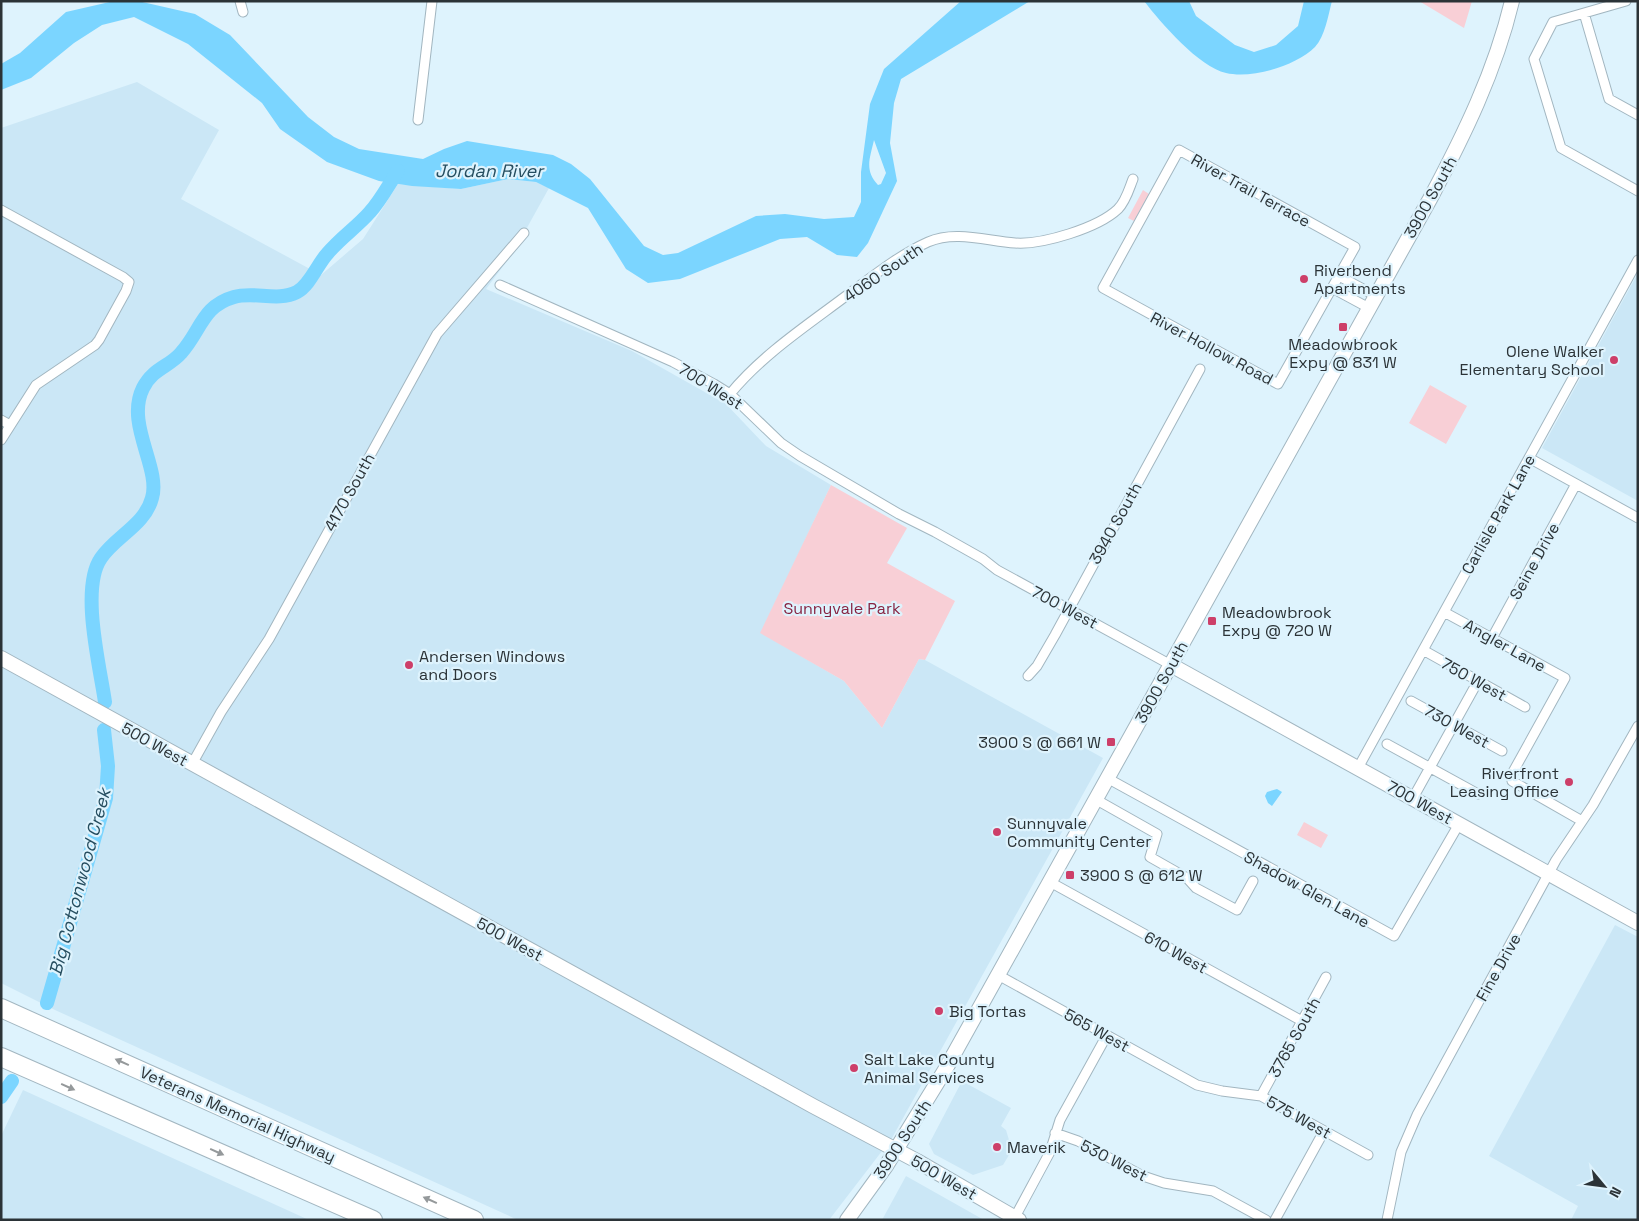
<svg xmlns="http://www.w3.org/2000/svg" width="1639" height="1221" viewBox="0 0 1639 1221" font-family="'Space Grotesk',sans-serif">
	<rect width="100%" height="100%" fill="#def3fd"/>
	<path fill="#cbe7f6" d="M 137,82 L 219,130 L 181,199 L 321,275 L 363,239 L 398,184 L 461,189 L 508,179 L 536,182 L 549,188 L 513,253 L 486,289 L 632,351 L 726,404 L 766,446 L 831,485 L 761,633 L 844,681 L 882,728 L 919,659 L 925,660 L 1103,758 L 892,1138 L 829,1220 L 518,1220 L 55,1010 L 1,983 L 1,128 Z
		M 1638,273 L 1638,501 L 1542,448 Z
		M 1615,925 L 1638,937 L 1638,1220 L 1571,1220 L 1578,1206 L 1489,1156 Z
		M 962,1081 L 1011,1108 L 1001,1126 L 1006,1130 L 1012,1150 L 1003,1165 L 973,1175 L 934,1154 L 929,1144 Z
		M 23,1090 L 309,1220 L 1,1220 L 1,1136 Z
		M 906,1176 L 984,1220 L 882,1220 Z"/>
	<path fill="#f8cfd6" d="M 1419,1 L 1472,1 L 1464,28 Z
		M 1143,190 L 1149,194 L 1134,221 L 1128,218 Z
		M 1430,385 L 1467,406 L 1446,444 L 1409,423 Z
		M 831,485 L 907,528 L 887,563 L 955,601 L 925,660 L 919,659 L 882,728 L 844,681 L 760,633 Z
		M 1304,822 L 1328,835 L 1321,848 L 1297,835 Z"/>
	<path fill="#7bd5ff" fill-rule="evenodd" d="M 114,1 L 138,1 L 195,14 L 230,35 L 308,117 L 334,137 L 359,149 L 423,159 L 444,149 L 467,141 L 553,155 L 571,164 L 590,179 L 644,246 L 663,255 L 678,253 L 756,216 L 785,214 L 824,219 L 854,217 L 861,202 L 861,172 L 870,104 L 884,69 L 961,1 L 1030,1 L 901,79 L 894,103 L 890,143 L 897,181 L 868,243 L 857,257 L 837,255 L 807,237 L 780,239 L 680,279 L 648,283 L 626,269 L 588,208 L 536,182 L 508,179 L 461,189 L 412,186 L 379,181 L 327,162 L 280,129 L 262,103 L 188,44 L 134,17 L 102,25 L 74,43 L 31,78 L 1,90 L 1,64 L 20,53 L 66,12 ZM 874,140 L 886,173 L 881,184 L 878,185 C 864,170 870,158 874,140 Z
		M 1144,1 L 1189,1 L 1196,16 L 1235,45 L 1254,52 L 1276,45 L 1298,26 L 1304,1 L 1332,1 C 1328,16 1325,36 1315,47 C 1296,66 1252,79 1226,73 C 1199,67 1161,23 1144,1 Z
		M 1277,789 L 1282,792 L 1272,806 L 1268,803 L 1265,796 L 1267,792 Z"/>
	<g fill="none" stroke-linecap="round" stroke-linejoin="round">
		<path stroke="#7bd5ff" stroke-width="14" d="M 105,702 C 100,667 80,588 101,558 C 116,536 145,525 152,498 C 161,468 125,424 143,388 C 153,368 169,367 181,353 C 201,331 202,306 234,297 C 254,291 278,302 297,292 C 310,285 317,265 327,254 C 340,238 357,227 370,212 C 381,200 389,184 398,171
			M 47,1003 L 106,798 L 108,766 L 104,730
			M 1,1097 L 12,1081"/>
		<g stroke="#a2b6c0" stroke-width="11">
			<path id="street" d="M 240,1 L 243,12
				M 1626,1 L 1553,22 L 1534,59 L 1561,148 L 1638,191
				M 1584,13 L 1609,99 L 1638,115
				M 418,120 L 432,1
				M 1179,150 L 1355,247 L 1278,384 L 1103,288 Z
				M 1,210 L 123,277 L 129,282 L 126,291 L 99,340 L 95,345 L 36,385 L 1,440
				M 1339,276 L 1376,296
				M 500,285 L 673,362 L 714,384 L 730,394 L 781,443 L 800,456 L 899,514 L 935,532 L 983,559 L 997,570 L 1171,665
				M 1332,288 L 1369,308
				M 730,394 C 762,355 806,326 846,296 C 872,277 899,255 928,242 C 955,230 987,241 1015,243 C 1042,245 1098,228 1118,209 C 1126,201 1129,189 1133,179
				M 1,420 L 10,425
				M 1529,458 L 1638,518
				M 1444,612 L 1565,678 L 1513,772 L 1512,781 L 1582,821
				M 1492,638 L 1576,484
				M 1423,650 L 1525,707
				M 1028,676 L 1037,666 L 1055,635 L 1200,369
				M 1411,701 L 1502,751
				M 1387,744 L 1478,794
				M 192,764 L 221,712 L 269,639 L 437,334 L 524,233
				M 1358,768 L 1638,260
				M 1107,778 L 1394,936 L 1459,824
				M 1413,798 L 1478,681
				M 1095,799 L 1157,834 L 1150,857 L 1187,878 L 1196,888 L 1237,910 L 1253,881
				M 1050,882 L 1302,1021
				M 998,975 L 1197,1085 L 1222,1091 L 1261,1096 L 1368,1155
				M 1261,1096 L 1326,977
				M 1055,1133 L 1078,1141 L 1143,1176 L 1164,1183 L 1213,1191 L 1266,1220
				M 1015,1217 L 1050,1152 L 1060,1120 L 1107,1035
				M 1275,1220 L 1324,1131
				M 1387,1220 L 1401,1152 L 1417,1115 L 1556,860 L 1593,805 L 1638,726"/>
		</g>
		<g stroke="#a2b6c0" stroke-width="16">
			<path id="secondary" d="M 1,658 L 813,1106 L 917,1161 L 1019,1220
				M 1171,665 L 1638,923
				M 847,1220 L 886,1166 L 945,1070 L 1430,199 C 1464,135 1495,72 1512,1"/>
		</g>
		<g stroke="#a2b6c0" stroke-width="20">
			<path id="highway" d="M 1,1008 L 474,1220
				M 1,1057 L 373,1220"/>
		</g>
		<use href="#street" stroke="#fff" stroke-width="9"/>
		<use href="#secondary" stroke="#fff" stroke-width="14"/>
		<use href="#highway" stroke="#fff" stroke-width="18"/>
	</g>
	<defs><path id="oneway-solid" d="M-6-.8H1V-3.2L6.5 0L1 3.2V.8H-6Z" transform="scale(1.25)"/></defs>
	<g fill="#95999b">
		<use href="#oneway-solid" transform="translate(122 1062) rotate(-156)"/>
		<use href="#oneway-solid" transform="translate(68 1087) rotate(24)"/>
		<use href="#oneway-solid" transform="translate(217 1152) rotate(24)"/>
		<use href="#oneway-solid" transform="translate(430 1200) rotate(-156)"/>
	</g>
	<g fill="#cd3f69" stroke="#def3fd" stroke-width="2">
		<circle cx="1304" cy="279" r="5"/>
		<rect x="1338" y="322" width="10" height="10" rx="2.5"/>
		<circle cx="1614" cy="360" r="5"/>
		<rect x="1207" y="616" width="10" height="10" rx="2.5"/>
		<circle cx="409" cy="665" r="5"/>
		<rect x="1106" y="737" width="10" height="10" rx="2.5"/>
		<circle cx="1569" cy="782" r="5"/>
		<circle cx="997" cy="832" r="5"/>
		<rect x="1065" y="870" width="10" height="10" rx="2.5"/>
		<circle cx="939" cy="1011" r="5"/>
		<circle cx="854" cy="1068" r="5"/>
		<circle cx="997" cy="1147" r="5"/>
	</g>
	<g text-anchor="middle" stroke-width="4.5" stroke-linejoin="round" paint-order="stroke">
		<g font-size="16" fill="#2b3337" stroke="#def3fd">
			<text transform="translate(1251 190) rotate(29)" y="6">River Trail Terrace</text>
			<text transform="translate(1430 197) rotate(-61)" y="6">3900 South</text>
			<text transform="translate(883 272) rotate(-34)" y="6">4060 South</text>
			<text transform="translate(1212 348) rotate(28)" y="6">River Hollow Road</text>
			<text transform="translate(711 386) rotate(32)" y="6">700 West</text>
			<text transform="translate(349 492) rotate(-61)" y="6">4170 South</text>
			<text transform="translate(1498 514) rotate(-61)" y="6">Carlisle Park Lane</text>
			<text transform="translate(1115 523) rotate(-61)" y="6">3940 South</text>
			<text transform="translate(1534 561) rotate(-61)" y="6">Seine Drive</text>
			<text transform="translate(1065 607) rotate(28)" y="6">700 West</text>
			<text transform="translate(1505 645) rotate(29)" y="6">Angler Lane</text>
			<text transform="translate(1474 679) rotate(29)" y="6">750 West</text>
			<text transform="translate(1161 682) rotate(-61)" y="6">3900 South</text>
			<text transform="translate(1457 726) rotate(29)" y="6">730 West</text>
			<text transform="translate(155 744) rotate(29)" y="6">500 West</text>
			<text transform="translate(1420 802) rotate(29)" y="6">700 West</text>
			<text transform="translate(1307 889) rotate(29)" y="6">Shadow Glen Lane</text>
			<text transform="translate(510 939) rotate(29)" y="6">500 West</text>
			<text transform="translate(1176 952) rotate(29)" y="6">610 West</text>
			<text transform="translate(1498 967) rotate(-61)" y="6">Fine Drive</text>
			<text transform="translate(1097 1030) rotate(29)" y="6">565 West</text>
			<text transform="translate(1294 1037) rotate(-61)" y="6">3765 South</text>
			<text transform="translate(238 1114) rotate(24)" y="6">Veterans Memorial Highway</text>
			<text transform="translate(1299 1117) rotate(29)" y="6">575 West</text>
			<text transform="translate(902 1139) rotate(-57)" y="6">3900 South</text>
			<text transform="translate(1114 1160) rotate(27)" y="6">530 West</text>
			<text transform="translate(944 1177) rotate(30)" y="6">500 West</text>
		</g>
		<g font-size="16" fill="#2b3337" stroke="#def3fd" text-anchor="start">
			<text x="1314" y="276">Riverbend<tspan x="1314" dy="18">Apartments</tspan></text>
			<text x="1343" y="350" text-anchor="middle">Meadowbrook<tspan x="1343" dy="18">Expy @ 831 W</tspan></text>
			<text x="1604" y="357" text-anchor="end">Olene Walker<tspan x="1604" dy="18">Elementary School</tspan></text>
			<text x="1222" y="618">Meadowbrook<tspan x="1222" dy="18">Expy @ 720 W</tspan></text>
			<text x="419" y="662">Andersen Windows<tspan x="419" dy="18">and Doors</tspan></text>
			<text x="1101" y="748" text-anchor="end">3900 S @ 661 W</text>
			<text x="1559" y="779" text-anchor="end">Riverfront<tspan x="1559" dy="18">Leasing Office</tspan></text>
			<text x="1007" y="829">Sunnyvale<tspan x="1007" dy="18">Community Center</tspan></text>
			<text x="1080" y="881">3900 S @ 612 W</text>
			<text x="949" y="1017">Big Tortas</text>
			<text x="864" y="1065">Salt Lake County<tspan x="864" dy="18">Animal Services</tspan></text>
			<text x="1007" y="1153">Maverik</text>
		</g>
		<g font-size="16" fill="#872442" stroke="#def3fd">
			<text x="842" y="614">Sunnyvale Park</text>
		</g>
		<g font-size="18" font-style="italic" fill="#254d5f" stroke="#def3fd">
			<text x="489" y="177">Jordan River</text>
			<text transform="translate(80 882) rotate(-75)" y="6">Big Cottonwood Creek</text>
		</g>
	</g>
	<rect width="1639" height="1221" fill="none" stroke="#2b3337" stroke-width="5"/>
	<g transform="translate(1604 1186) rotate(119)" stroke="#def3fd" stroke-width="4" paint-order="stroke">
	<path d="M0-4L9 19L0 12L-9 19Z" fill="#2b3337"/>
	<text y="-8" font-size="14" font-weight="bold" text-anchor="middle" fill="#2b3337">N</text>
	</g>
</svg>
